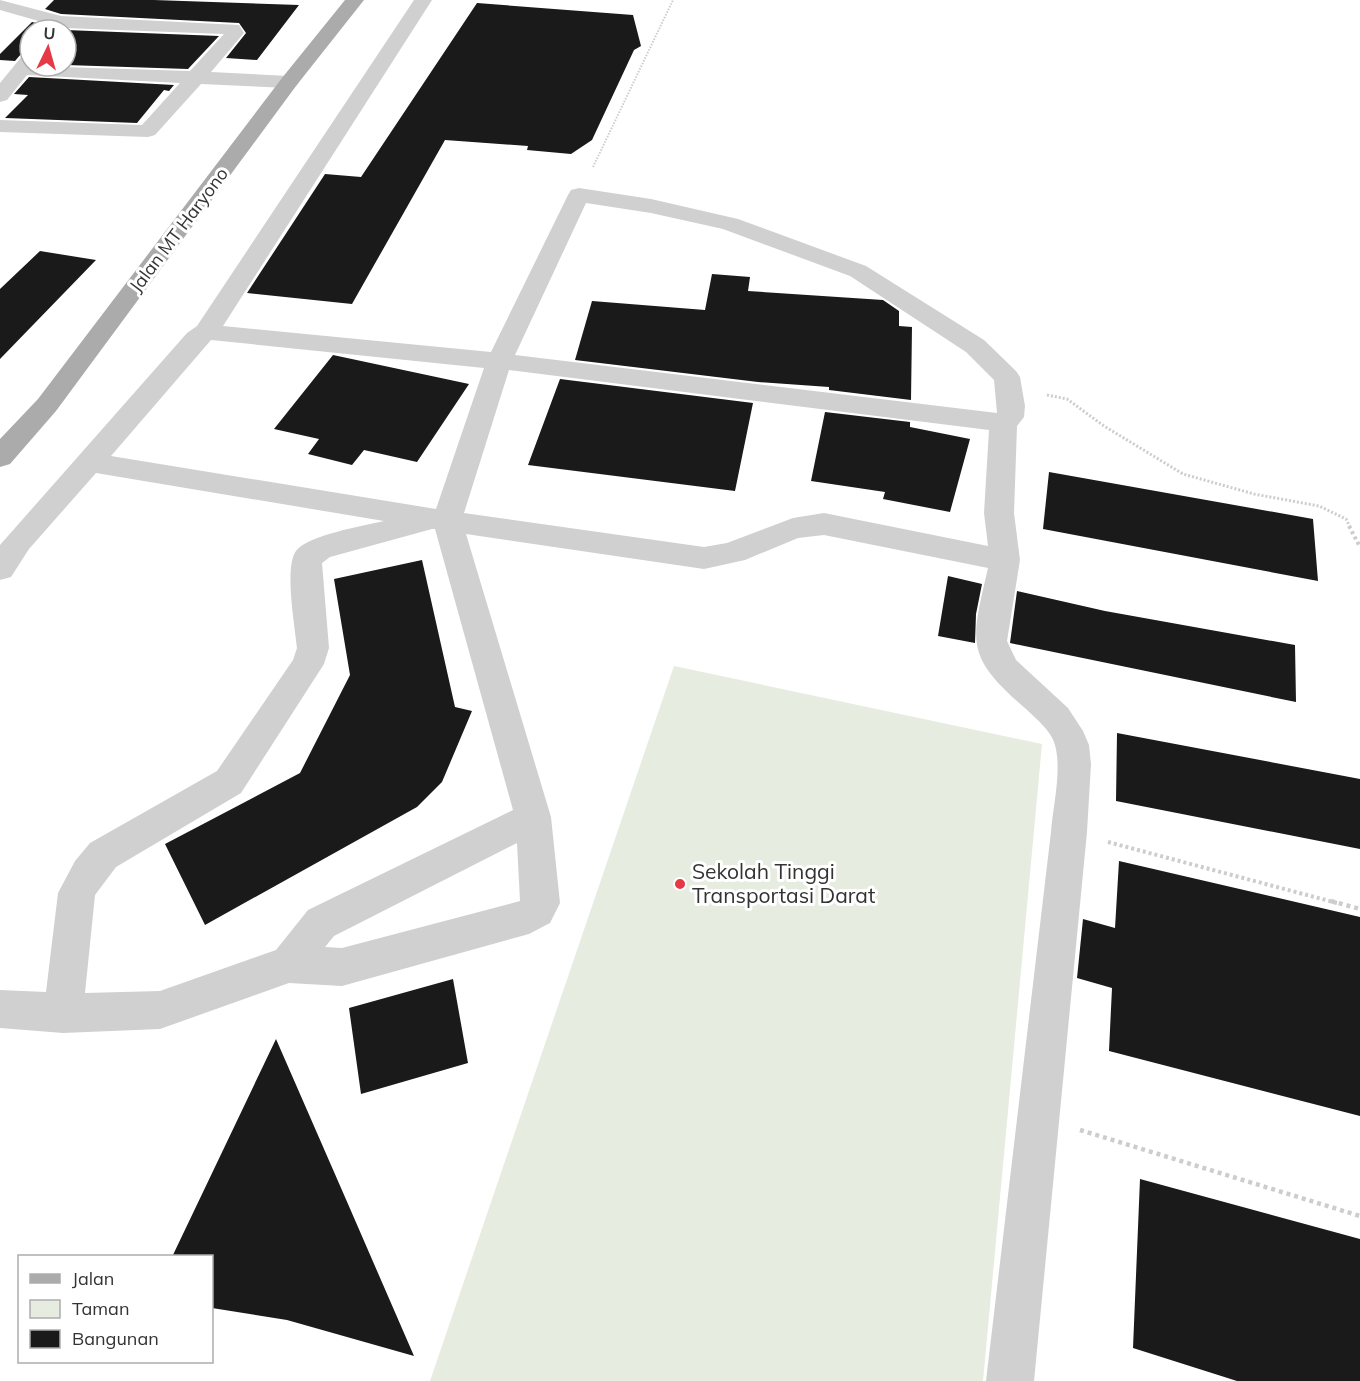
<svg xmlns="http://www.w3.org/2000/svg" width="1360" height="1381" viewBox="0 0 1360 1381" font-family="Mulish,sans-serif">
	<rect width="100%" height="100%" fill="#fff"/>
	<path fill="#e6ecdf" d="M 674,666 L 1042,744 L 983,1381 L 430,1381 Z"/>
	<path fill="#1a1a1a" d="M 54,0 L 154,0 L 299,5 L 257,60 L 226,58 L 246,33 L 239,23 L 61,14 L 45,9 Z
		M 477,3 L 633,15 L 641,46 L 634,50 L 592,140 L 571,154 L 527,150 L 528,146 L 445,140 L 352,304 L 247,293 L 325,174 L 361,177 Z
		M 32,22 L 45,25 L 43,30 L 30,30 L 30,51 L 21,54 L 15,61 L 0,60 L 0,54 Z
		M 66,30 L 219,36 L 188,69 L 66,65 Z
		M 29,77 L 174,85 L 169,91 L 164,90 L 137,123 L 5,118 L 28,95 L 14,94 Z
		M 40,251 L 96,260 L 0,359 L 0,289 Z
		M 712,274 L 750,277 L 748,291 L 883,300 L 899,311 L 899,326 L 912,327 L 911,400 L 829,390 L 829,387 L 758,382 L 575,360 L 592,301 L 705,310 Z
		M 333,355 L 469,384 L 417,462 L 364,450 L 352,465 L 308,454 L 319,439 L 274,429 Z
		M 560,379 L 753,403 L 735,491 L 528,465 Z
		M 825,412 L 910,422 L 910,427 L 970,439 L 950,512 L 883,499 L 885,492 L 811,481 Z
		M 1049,472 L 1313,519 L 1318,581 L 1043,529 Z
		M 422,560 L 455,707 L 472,711 L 442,782 L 417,807 L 205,925 L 165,844 L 300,773 L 350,675 L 334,579 Z
		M 948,576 L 982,584 L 976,614 L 975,643 L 938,636 Z
		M 1017,591 L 1105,611 L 1295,645 L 1296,702 L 1010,643 Z
		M 1117,733 L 1360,779 L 1360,849 L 1116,801 Z
		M 1119,861 L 1360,917 L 1360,1116 L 1109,1051 L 1112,988 L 1077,978 L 1083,919 L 1115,928 Z
		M 453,979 L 468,1063 L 361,1094 L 349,1008 Z
		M 276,1039 L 348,1204 L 414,1356 L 287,1320 L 212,1308 L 212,1257 L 172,1257 Z
		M 1140,1179 L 1360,1239 L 1360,1381 L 1237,1381 L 1133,1348 Z"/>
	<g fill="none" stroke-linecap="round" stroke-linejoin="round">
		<path stroke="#cdcdcd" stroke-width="2" stroke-dasharray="1.5 1.5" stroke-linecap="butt" d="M 593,167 L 673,0"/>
		<path stroke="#cdcdcd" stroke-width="3" stroke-dasharray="2 2" stroke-linecap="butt" d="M 1047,395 L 1067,399 L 1104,426 L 1183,474 L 1254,494 L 1319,506 L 1346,519 L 1350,527"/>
		<path stroke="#cdcdcd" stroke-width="4" stroke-dasharray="3 3" stroke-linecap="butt" d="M 1349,526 L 1360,547
			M 1108,842 L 1337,903"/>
		<path stroke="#cdcdcd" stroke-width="4.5" stroke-dasharray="4 4" stroke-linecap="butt" d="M 1331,901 L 1360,909
			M 1080,1130 L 1360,1216"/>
		<path fill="#d0d0d0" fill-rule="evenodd" d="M 0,0 L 61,16 L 239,25 L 244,33 L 211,72 L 289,76 L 296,78 L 299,82 L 296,86 L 289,88 L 201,84 L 155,135 L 148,137 L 0,132 L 0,120 L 142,125 L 180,83 L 27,75 L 7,100 L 0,102 L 0,83 L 23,55 L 30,53 L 30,66 L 190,71 L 224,34 L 65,28 L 45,30 L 49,24 L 0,10 Z
			M 414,0 L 432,0 L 223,326 L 491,352 L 568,195 L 571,190 L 579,188 L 651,199 L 738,219 L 866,266 L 984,340 L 1016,371 L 1020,377 L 1025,406 L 1024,417 L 1017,426 L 1014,513 L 1020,560 L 1007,641 L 1016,660 L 1068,708 L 1083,731 L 1089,745 L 1091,764 L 1087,832 L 1034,1381 L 986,1381 L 1051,832 C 1053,805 1062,771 1055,745 C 1051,730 1036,719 1026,709 C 964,656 971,642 988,568 L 824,535 L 798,538 L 745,560 L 704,569 L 466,534 L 551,817 L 560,903 L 550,923 L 529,934 L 342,986 L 289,983 L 160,1029 L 63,1033 L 0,1028 L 0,990 L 46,992 L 58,893 L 75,861 L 90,843 L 217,771 L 293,660 L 297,648 C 295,627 284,567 296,551 C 308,535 363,526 384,521 L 96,473 L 29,549 L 11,577 L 0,580 L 0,545 L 187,333 L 197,326 ZM 586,203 L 651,213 L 723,229 L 850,276 L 966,352 L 994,380 L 997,413 L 515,355 ZM 211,340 L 484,368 L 436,509 L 111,456 ZM 509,370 L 989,430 L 984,513 L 988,546 L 824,513 L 793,518 L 727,543 L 704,547 L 464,513 ZM 432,529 L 435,529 L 513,810 L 308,910 L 276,950 L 160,991 L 85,993 L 95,895 L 116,867 L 241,793 L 324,664 L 329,648 L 322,563 L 330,557 ZM 517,843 L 520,901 L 342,948 L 325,947 L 334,936 Z"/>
		<path fill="#ababab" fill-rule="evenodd" d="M 345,0 L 364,0 L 296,86 L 56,411 L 10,464 L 0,467 L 0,439 L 38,399 L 282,78 Z"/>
	</g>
	<circle fill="#e63946" stroke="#fff" stroke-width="2" cx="680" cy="884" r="6"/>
	<g text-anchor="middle" stroke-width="6" stroke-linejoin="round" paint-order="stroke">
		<g font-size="18" fill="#333" stroke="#fff">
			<text transform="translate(179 230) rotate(-53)" y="6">Jalan MT Haryono</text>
		</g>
		<g font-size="21" fill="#333" stroke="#fff" text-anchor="start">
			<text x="692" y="879">Sekolah Tinggi<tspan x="692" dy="24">Transportasi Darat</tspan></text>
		</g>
	</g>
	<rect x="18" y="1255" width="195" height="108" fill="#ffffff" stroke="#adadad" stroke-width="1.5"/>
	<rect x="30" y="1274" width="30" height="9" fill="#ababab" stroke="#adadad" stroke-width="1.5"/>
	<text x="72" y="1285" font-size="18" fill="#333333">Jalan</text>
	<rect x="30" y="1300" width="30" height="18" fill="#e6ecdf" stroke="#adadad" stroke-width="1.5"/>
	<text x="72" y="1315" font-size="18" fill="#333333">Taman</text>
	<rect x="30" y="1330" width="30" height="18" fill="#1a1a1a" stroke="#adadad" stroke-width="1.5"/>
	<text x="72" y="1345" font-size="18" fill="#333333">Bangunan</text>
	<g transform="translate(48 48) rotate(5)"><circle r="28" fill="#ffffff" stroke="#adadad" stroke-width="1.5"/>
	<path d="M0-4.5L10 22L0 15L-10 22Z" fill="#e63946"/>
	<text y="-9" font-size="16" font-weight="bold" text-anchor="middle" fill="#333333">U</text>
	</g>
</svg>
